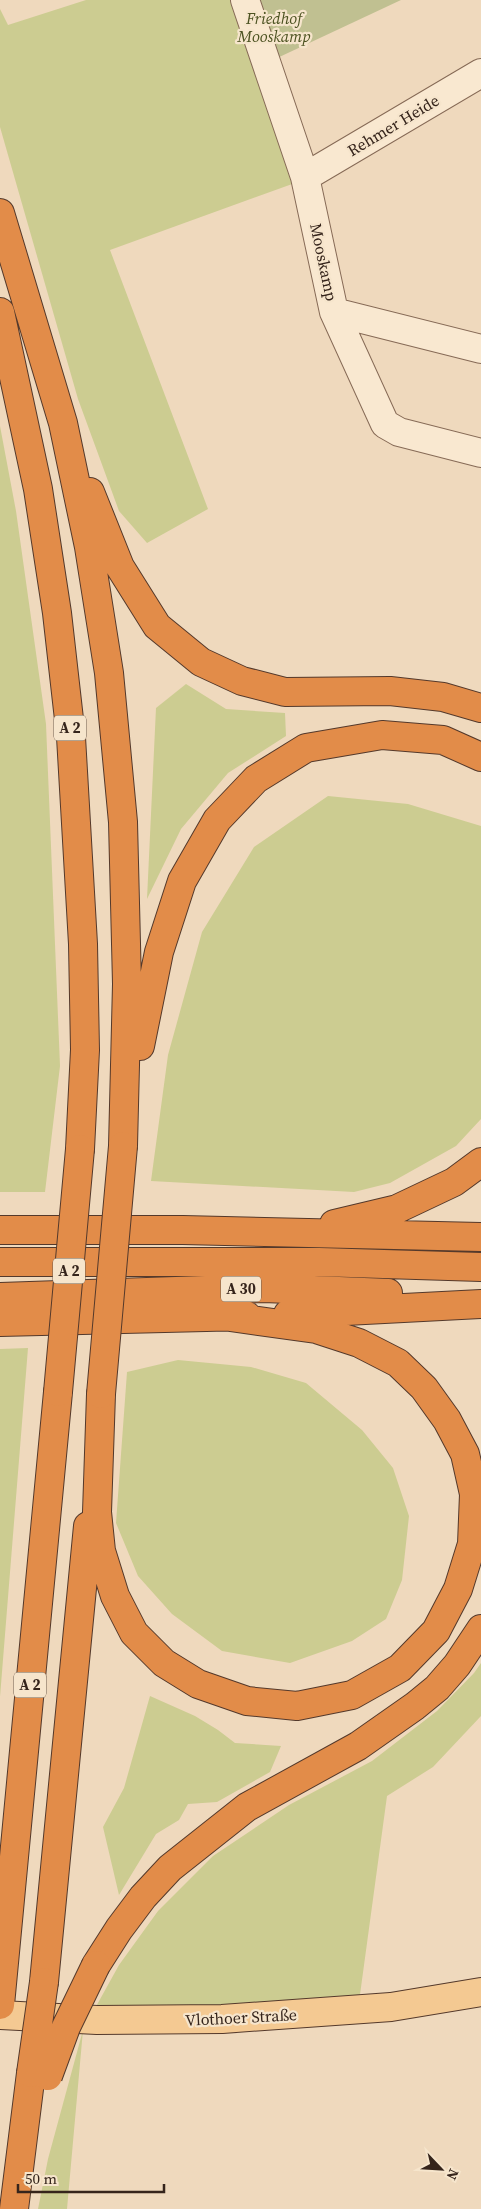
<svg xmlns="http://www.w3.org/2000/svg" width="481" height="2209" viewBox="0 0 481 2209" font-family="'Source Serif 4',serif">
	<rect width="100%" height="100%" fill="#efd9bd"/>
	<path fill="#cccc91" d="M 86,0 L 236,0 L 295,183 L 110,250 L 208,509 L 147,543 L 119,511 L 78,399 L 0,127 L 0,9 L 8,25 Z
		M 0,426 L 16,511 L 46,724 L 60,1066 L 45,1192 L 0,1192 Z
		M 186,684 L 226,709 L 285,713 L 286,736 L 228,773 L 181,829 L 147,899 L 156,708 Z
		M 328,796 L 408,804 L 481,826 L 481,1119 L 456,1146 L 390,1183 L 354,1192 L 151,1181 L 168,1055 L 202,932 L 254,847 Z
		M 28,1348 L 0,1697 L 0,1349 Z
		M 178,1360 L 251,1367 L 306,1383 L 362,1430 L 393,1468 L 409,1516 L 402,1580 L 386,1619 L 352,1641 L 290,1663 L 222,1651 L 172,1614 L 138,1576 L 116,1523 L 127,1372 Z
		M 481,1663 L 481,1716 L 433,1767 L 387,1796 L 356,2024 L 251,2031 L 83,2030 L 67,2209 L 38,2209 L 48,2159 L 83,2030 L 119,1965 L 158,1911 L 213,1856 L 289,1805 L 372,1761 L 437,1711 L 474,1673 Z
		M 150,1696 L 195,1716 L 218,1730 L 235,1743 L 281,1746 L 270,1772 L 217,1802 L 188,1804 L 179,1820 L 156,1834 L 119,1895 L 103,1827 L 124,1788 Z"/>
	<path fill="#c0c091" d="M 236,0 L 401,0 L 258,67 Z"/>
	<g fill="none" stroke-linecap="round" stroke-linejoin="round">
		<g stroke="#866a56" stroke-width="30">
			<path id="minor" d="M 245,0 L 305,177 L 334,312 L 385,424 L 399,432 L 481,453
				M 305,177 L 481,73
				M 334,312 L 481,349"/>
		</g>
		<g stroke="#54392b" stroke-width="30">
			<path id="major" d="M 0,2015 L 97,2020 L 222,2019 L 391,2007 L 481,1992"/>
		</g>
		<g stroke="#54392b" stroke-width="30">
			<path id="highway" d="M 0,213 L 63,423 L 89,547 L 109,673 L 123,822 L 127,984 L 123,1146
				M 0,312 L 38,489 L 57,613 L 71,737 L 83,944 L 85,1050 L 80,1149
				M 90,492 L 120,567 L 157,626 L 201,662 L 242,681 L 285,692 L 390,691 L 443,697 L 481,708
				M 140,1046 L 159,952 L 182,881 L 217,820 L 256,779 L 306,748 L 382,735 L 443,740 L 481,757
				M 334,1224 L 397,1209 L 454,1182 L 481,1162
				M 0,1230 L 183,1230 L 481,1237
				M 0,1262 L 319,1262 L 481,1267
				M 0,1297 L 264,1288 L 388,1293
				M 288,1314 L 481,1304
				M 0,1322 L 247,1316
				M 101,1394 L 97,1512 L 101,1551 L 115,1596 L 134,1633 L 164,1663 L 198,1684 L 247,1701 L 297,1706 L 352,1695 L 400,1668 L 436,1631 L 458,1589 L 472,1544 L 474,1494 L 465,1454 L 447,1420 L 424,1388 L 398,1363 L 359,1343 L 316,1329 L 230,1317
				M 96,1965 L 119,1929 L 143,1897 L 170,1868 L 247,1807 L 358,1746 L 415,1706 L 437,1688 L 457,1665 L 481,1629
				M 44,1982 L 88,1526
				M 0,2005 L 58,1392
				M 14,2209 L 31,2073"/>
		</g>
		<use href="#minor" stroke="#f9e8d0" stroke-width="28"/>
		<use href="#major" stroke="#f4c992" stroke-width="28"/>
		<use href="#highway" stroke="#e28c49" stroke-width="28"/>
		<g stroke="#54392b" stroke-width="30" stroke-linecap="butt">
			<path id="highway-bridge" d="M 58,1392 L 80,1149
				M 101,1394 L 123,1146
				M 31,2073 L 44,1982
				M 48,2076 L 66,2027 L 96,1965"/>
		</g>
		<use href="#highway-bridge" stroke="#e28c49" stroke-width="28"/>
	</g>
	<g text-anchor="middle" stroke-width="4.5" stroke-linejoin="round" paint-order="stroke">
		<g fill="#f6e5cc" stroke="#6f5e50" stroke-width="1">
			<rect x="54" y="715.5" width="32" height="25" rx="4"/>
			<rect x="53" y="1258.5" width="32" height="25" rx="4"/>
			<rect x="221" y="1276.5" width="40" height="25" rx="4"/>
			<rect x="14" y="1672.5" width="32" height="25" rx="4"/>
		</g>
		<g font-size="15" font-weight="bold" fill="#35241b">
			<text x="70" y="733">A 2</text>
			<text x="69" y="1276">A 2</text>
			<text x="241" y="1294">A 30</text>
			<text x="30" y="1690">A 2</text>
		</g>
		<g font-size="16" font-style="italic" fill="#4c5221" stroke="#f6e5cc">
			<text x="274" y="24">Friedhof<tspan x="274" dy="18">Mooskamp</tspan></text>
		</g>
		<g font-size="16" fill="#35241b" stroke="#f6e5cc">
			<text transform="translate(393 125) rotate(-31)" y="6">Rehmer Heide</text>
			<text transform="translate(324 262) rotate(78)" y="6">Mooskamp</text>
			<text transform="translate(241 2017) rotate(-3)" y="6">Vlothoer Straße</text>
		</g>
	</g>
	<g transform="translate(441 2169) rotate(115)" stroke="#f6e5cc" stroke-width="4" paint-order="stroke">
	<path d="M0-4L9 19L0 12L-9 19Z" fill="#35241b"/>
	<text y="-8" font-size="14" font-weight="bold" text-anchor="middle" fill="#35241b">N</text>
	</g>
	<path d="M18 2184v8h146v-8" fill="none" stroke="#35241b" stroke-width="2.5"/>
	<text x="25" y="2184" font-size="15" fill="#35241b" stroke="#f6e5cc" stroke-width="4" paint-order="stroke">50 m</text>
</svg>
